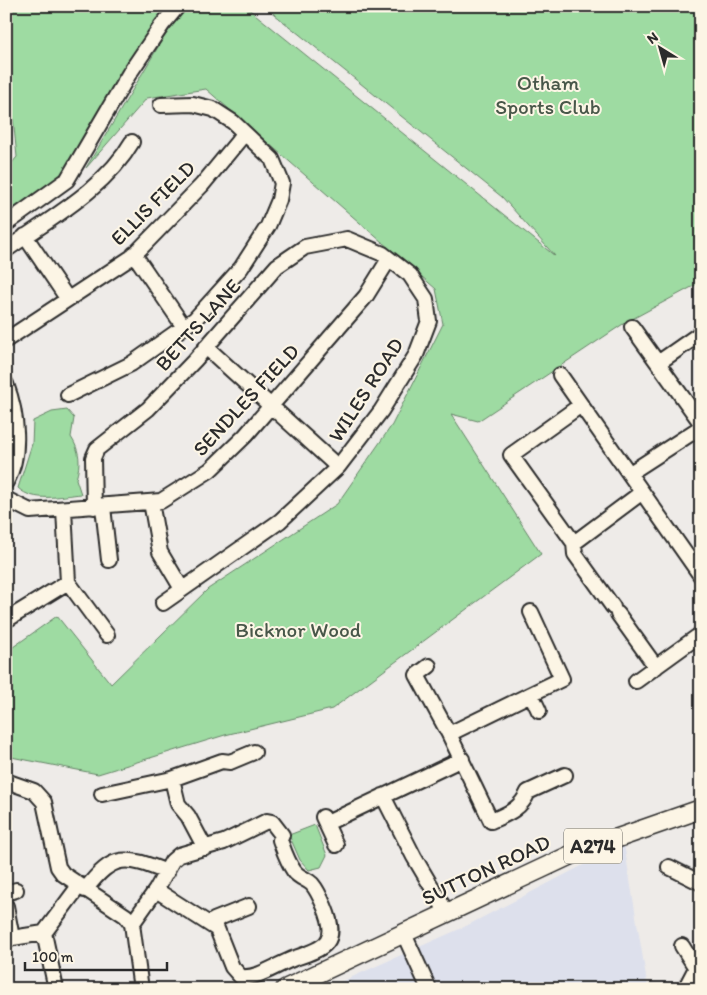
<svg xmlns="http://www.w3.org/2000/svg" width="707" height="995" viewBox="0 0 707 995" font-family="Itim,sans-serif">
	<rect width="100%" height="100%" fill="#eeebe8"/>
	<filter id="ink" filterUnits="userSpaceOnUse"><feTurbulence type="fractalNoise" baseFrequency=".02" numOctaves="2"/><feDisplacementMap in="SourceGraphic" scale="10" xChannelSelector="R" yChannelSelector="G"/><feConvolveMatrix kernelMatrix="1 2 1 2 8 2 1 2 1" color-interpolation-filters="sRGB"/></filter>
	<g filter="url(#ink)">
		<path fill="#dde0ec" d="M 624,844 L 648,989 L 325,989 L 464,927 Z"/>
		<path fill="#9edba2" stroke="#648366" d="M 6,6 L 169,6 L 156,22 L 65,175 L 6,219 L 6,170 L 17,157 L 12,108 L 6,104 Z
			M 186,6 L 245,6 L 555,256 L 502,197 L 264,6 L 701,6 L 701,282 L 623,324 L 478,421 L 451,414 L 541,554 L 332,709 L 225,735 L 98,774 L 6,756 L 6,652 L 57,616 L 111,684 L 208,589 L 337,504 L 392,425 L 443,324 L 436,289 L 206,89 L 147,98 L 86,168 L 161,42 Z
			M 67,410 L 74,418 L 71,437 C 80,451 81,463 76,479 L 81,494 C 61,496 34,503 18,488 L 32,444 L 33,421 L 52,412 Z
			M 315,825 L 327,855 L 321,867 L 309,870 L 300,860 L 289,835 Z"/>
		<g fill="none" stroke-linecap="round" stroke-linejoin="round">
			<g stroke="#2b2b2b" stroke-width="18">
				<path id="minor" d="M 6,224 L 67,180 L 129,74 L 162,25 L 178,6
					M 25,236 L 67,298
					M 6,250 C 49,219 105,189 132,142
					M 134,254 L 184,327
					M 632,327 L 701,423
					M 6,340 L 132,257 L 202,185 L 244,134
					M 658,363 L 701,333
					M 560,375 L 701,576
					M 6,384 C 17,413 22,455 6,482
					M 68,395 L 131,364 L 195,319 L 241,268 L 268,226 L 279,200 L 282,183 L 272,159 L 233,122 L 213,109 L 193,104 L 161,105
					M 630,473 L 701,427
					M 6,499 L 30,511 L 161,501 L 210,470 L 245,436 L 366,296 L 389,259
					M 151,502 L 160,552 L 182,589
					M 94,507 L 93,458 L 97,449 L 148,409 L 195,360 L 277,266 L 305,247 L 347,239 L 383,254 L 410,275 L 426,299 L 429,321 L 416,355 L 381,411 L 338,467
					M 103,507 L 109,560
					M 574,543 L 511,455 L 581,405
					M 68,582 L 107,635
					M 163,603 L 280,521 L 338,467 L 206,347
					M 613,607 L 575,554 L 574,543 L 641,493
					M 618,614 L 656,667
					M 8,619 L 68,582 L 64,510
					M 429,666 L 417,675 L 449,734 L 491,821 C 507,814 521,809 528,792 L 565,775
					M 636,681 L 701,634
					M 531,694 L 562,679 L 531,612
					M 449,734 L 531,694 L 539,711
					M 6,781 L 34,791 L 44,802 L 58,867 L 63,874 L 126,916 L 132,924 L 141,989
					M 102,794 L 172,779
					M 383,796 L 414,857 L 447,913
					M 323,817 L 336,845
					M 327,823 L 462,759
					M 205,848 L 188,816 L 178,804 L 172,779 L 222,761 L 230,762 L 254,752
					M 669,867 L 701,883
					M 85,890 C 114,852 126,856 167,872
					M 6,893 L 16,890
					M 6,906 L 12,938
					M 132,924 L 156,890 L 172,861 L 179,855 L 224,842 L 267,821 L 272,822 L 282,835 L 280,840 C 284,851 287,861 294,871 C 299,878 307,879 312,884 C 318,891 322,901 325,908 C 339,942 326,948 295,958 C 278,964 258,979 241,977 L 232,967 L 217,929 L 156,890
					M 212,925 L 214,920 L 249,906
					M 44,933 L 56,989
					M 404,934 L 429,989
					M 6,939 L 44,933 L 79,886
					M 682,946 L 696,968
					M 685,989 L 696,968 L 701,970"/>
			</g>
			<g stroke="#2b2b2b" stroke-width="21">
				<path id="major" d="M 285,989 L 575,853 L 701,809"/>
			</g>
			<use href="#minor" stroke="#fcf5e5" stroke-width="14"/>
			<use href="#major" stroke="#fcf5e5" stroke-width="18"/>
		</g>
	</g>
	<g text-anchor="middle" stroke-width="4" stroke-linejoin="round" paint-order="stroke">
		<rect fill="#fcf5e5" stroke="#6a6863" stroke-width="1" x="564" y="828.5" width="58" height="35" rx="4"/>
		<g font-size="20" font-weight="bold" fill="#2b2b2b">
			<text x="593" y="853">A274</text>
		</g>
		<g font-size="21" fill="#485749" stroke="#fcf5e5">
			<text x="548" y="90">Otham<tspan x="548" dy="24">Sports Club</tspan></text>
			<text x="298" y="637">Bicknor Wood</text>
		</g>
		<g font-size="21" fill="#2b2b2b" stroke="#fcf5e5">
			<text transform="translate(153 203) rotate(-45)" y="7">ELLIS FIELD</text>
			<text transform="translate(198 325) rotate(-48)" y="7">BETTS LANE</text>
			<text transform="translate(366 390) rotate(-57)" y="7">WILES ROAD</text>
			<text transform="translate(246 400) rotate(-47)" y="7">SENDLES FIELD</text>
			<text transform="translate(486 870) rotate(-25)" y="7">SUTTON ROAD</text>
		</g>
	</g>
	<rect width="707" height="995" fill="none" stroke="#fcf5e5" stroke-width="25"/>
	<rect x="12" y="12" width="682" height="970" fill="none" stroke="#2b2b2b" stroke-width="2" filter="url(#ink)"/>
	<g transform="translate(660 48) rotate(323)" stroke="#fcf5e5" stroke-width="4" paint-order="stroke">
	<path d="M0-4L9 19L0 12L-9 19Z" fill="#2b2b2b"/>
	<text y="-8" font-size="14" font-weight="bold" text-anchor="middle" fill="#2b2b2b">N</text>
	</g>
	<path d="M25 962v8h142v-8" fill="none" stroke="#2b2b2b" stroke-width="2.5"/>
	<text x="32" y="962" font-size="15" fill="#2b2b2b" stroke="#fcf5e5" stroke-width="4" paint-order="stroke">100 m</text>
</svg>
